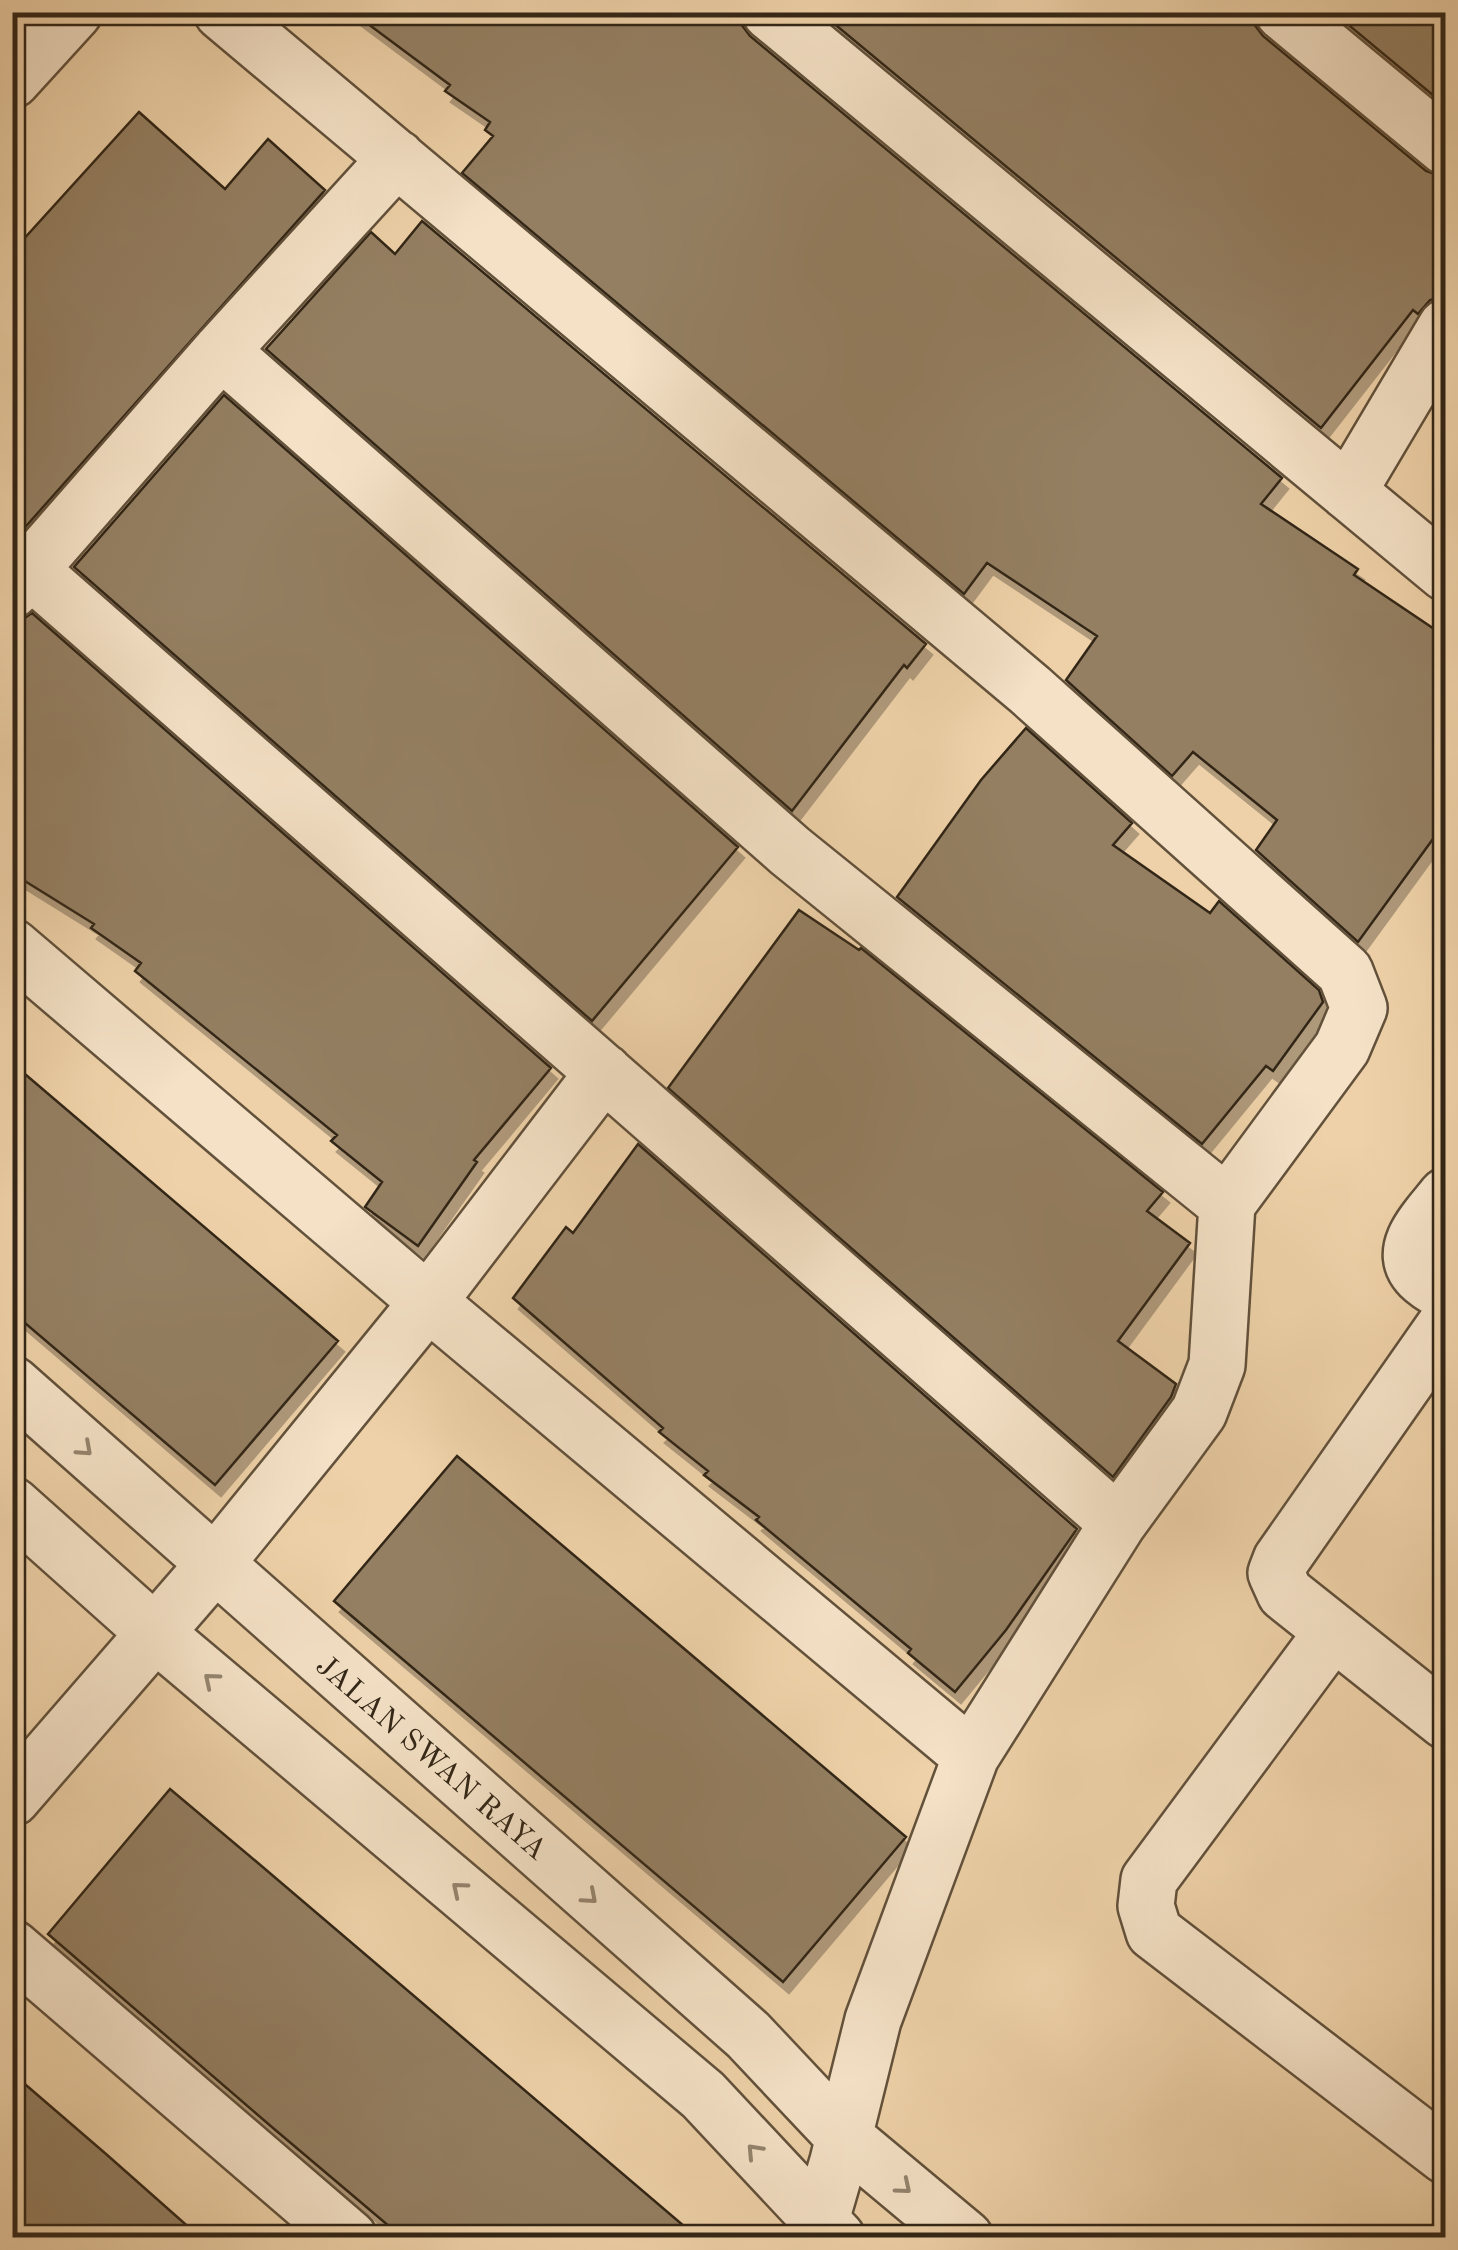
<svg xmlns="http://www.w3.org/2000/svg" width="1458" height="2250" viewBox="0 0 1458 2250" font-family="'Old Standard TT',serif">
	<defs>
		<filter id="shadow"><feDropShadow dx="6" dy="11" stdDeviation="0" flood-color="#0004"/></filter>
	</defs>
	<rect width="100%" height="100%" fill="#eed1a8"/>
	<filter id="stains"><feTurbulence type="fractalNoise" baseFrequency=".002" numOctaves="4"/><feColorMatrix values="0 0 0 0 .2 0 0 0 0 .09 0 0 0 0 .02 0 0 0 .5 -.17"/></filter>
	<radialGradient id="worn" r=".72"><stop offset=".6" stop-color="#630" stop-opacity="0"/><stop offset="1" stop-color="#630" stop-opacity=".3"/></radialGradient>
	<path fill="#947f62" stroke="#332617" stroke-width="2.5" filter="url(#shadow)" d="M 352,12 L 740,12 L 741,24 L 750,36 L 1282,478 L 1261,504 L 1358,569 L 1354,575 L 1446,637 L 1446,821 L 1358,942 L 1256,850 L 1277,820 L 1193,752 L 1172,776 L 1066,680 L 1097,636 L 987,563 L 964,594 L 462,173 L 493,136 L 485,130 L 490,122 L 445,91 L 450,85 Z
		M 820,12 L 1253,12 L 1254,24 L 1263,36 L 1426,171 L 1446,178 L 1446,287 L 1438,298 L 1430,300 L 1418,314 L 1413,310 L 1321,428 Z
		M 1333,12 L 1446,12 L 1446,106 Z
		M 139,112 L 225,189 L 268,139 L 325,190 L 12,542 L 12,252 Z
		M 422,221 L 926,644 L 907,668 L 904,665 L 792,811 L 266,349 L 371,232 L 395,254 Z
		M 224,395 L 738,847 L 592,1021 L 74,567 Z
		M 32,613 L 551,1068 L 474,1160 L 477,1162 L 418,1246 L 365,1207 L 382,1182 L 331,1141 L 337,1135 L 135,971 L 141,963 L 91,928 L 94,924 L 12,873 L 12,620 L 23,619 Z
		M 1026,728 L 1132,823 L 1113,845 L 1210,913 L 1219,901 L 1319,990 L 1323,1002 L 1273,1071 L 1266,1066 L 1202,1144 L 897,897 L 981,780 Z
		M 799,910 L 859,950 L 861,948 L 1163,1192 L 1147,1211 L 1190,1243 L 1118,1341 L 1176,1384 L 1171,1397 L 1113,1477 L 668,1088 Z
		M 12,1063 L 338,1341 L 215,1485 L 12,1312 Z
		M 638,1144 L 1077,1529 L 1006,1630 L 955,1692 L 908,1653 L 911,1649 L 756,1520 L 759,1517 L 704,1475 L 708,1471 L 659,1432 L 663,1428 L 513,1298 L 566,1227 L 573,1233 Z
		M 457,1456 L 906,1837 L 783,1982 L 334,1601 Z
		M 170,1789 L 258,1863 L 698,2238 L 403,2238 L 273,2128 L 48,1934 Z
		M 12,2073 L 106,2154 L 201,2238 L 12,2238 Z"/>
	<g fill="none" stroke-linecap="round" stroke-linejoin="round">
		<g stroke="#62513b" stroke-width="60">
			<path id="minor" d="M 222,12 L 1030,690 L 1345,972 L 1359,1008 L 1342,1048 L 1227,1204 L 1217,1365 L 1199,1412 L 1118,1523 L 971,1756 L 873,2020 L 838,2161 L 820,2223 L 811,2238
				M 770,12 L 1446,573
				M 1283,12 L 1446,147
				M 12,80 L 74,12
				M 221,351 L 790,851 L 1227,1204
				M 1348,492 L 1446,327
				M 30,570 L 1118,1523
				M 12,590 L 221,351 L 397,158
				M 12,947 L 428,1302 L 971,1756
				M 1446,1196 C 1430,1217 1396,1248 1419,1274 C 1425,1282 1438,1288 1446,1294
				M 1446,1324 L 1281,1560 L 1276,1573 L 1285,1593 L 1446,1721
				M 12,1384 L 748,2035 L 844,2137 L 965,2238
				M 12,1505 L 154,1632 L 703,2095 L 837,2238
				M 1332,1633 L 1149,1880 L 1146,1906 L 1154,1932 L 1446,2156
				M 12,1798 L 214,1565 L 428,1302 L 604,1072
				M 12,1948 L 349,2238"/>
		</g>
		<use href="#minor" stroke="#f4e1c6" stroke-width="55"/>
	</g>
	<defs><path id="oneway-chevron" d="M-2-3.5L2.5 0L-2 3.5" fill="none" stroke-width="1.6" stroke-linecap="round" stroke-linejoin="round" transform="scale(2.5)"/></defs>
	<g stroke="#94846e">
		<use href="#oneway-chevron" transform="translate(85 1449) rotate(42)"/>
		<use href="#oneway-chevron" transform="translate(211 1680) rotate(-140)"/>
		<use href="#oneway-chevron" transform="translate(459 1889) rotate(-140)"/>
		<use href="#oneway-chevron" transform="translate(590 1897) rotate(41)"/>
		<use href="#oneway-chevron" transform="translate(754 2151) rotate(-133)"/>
		<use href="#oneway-chevron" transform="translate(904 2187) rotate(40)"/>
	</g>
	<g text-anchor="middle" stroke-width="8" stroke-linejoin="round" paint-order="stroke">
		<g font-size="30" fill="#332617" stroke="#f4e1c6">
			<text transform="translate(432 1757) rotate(41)" y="10">JALAN SWAN RAYA</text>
		</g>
	</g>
	<rect width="1458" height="2250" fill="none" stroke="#eed1a8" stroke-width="50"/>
	<rect x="15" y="15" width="1428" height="2220" fill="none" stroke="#332617" stroke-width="5"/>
	<rect x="25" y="25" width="1408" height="2200" fill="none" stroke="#332617" stroke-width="2.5"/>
	<rect width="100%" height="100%" filter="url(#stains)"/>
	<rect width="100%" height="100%" fill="url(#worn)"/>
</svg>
